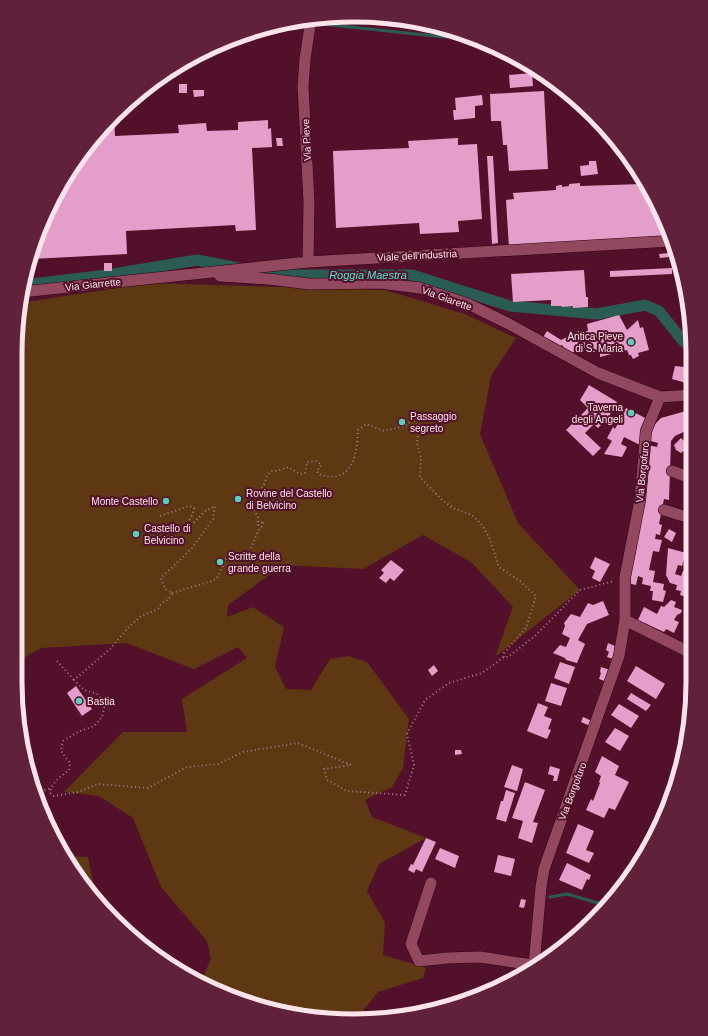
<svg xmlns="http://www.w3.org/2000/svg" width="708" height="1036" viewBox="0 0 708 1036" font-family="Arial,sans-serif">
	<rect width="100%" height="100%" fill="#53102b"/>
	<path fill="#5d3813" d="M 148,283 L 385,290 L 465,314 L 516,338 L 491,376 L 480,434 L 518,523 L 580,590 L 495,657 L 513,607 L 471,562 L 423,535 L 363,569 L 283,565 L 228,605 L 227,617 L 253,607 L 284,627 L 275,667 L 286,689 L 311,690 L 330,659 L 348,656 L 367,662 L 409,719 L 403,768 L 392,787 L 365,800 L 372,817 L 426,838 L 379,864 L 367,891 L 385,923 L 383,955 L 426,968 L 423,978 L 378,992 L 358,1017 L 310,1018 L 224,995 L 201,981 L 211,959 L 207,941 L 161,887 L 133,818 L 99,796 L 64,792 L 123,732 L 187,732 L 182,699 L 247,658 L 238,647 L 194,669 L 126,643 L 41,648 L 15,663 L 15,354 L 20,303 Z
		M 66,856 L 88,857 L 96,897 L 72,870 Z"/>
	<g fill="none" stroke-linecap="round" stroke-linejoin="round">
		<path stroke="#2b5c54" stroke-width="3" d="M 294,21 L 444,37 L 466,35
			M 550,897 L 567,894 L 598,903 L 612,899"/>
		<path stroke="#2b5c54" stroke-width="11" d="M 23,285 L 107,275 L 197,260 L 275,275 L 412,275 L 510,306 L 597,314 L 645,305 L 659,311 L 683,341 L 692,347"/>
	</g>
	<path fill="#e49eca" d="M 532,73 L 533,86 L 510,88 L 509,75 Z
		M 179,84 L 187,84 L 187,93 L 179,93 Z
		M 193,90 L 204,90 L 204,96 L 194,97 Z
		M 544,91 L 548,169 L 509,171 L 507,145 L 503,145 L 501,121 L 491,121 L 490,94 Z
		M 482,95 L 483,105 L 475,106 L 475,118 L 454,120 L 453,110 L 456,110 L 455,98 Z
		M 579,102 L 584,107 L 585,107 L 579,107 Z
		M 114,115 L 115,136 L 179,133 L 178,125 L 206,123 L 207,131 L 238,130 L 238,122 L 268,120 L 268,129 L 271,128 L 272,147 L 252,148 L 256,230 L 236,231 L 235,225 L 126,231 L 127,254 L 32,259 L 53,204 L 56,203 L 55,198 L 60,185 Z
		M 276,138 L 282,138 L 283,146 L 277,146 Z
		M 458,138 L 458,145 L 477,144 L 482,219 L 458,221 L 459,232 L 420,234 L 419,223 L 336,228 L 333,151 L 409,148 L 408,141 Z
		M 487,156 L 493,156 L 498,243 L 492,244 Z
		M 589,161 L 596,161 L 598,174 L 581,176 L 580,166 L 589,165 Z
		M 580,183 L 580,186 L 643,184 L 658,204 L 664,221 L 665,240 L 509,248 L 506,200 L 514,199 L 513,193 L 556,190 L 556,186 L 560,185 L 562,185 L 562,187 L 569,186 L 569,184 Z
		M 669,253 L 669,257 L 660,258 L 659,254 Z
		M 104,263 L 112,263 L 112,271 L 104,271 Z
		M 672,268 L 672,274 L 610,277 L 610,271 Z
		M 584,270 L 586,297 L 588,297 L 588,307 L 573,308 L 573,306 L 562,307 L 562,306 L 551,306 L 551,300 L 513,302 L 511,274 Z
		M 619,315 L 627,330 L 638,320 L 640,328 L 643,327 L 649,350 L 638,353 L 639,356 L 633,359 L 631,355 L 629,355 L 627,350 L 600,357 L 600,349 L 593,351 L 586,331 L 588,331 L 587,324 Z
		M 547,331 L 561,340 L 579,331 L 587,347 L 569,354 L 562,345 L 557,348 L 542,339 Z
		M 687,356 L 693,358 L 693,385 L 672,379 L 675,366 L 684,367 Z
		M 589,385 L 617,402 L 608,418 L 598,428 L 594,424 L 585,433 L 601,448 L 593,456 L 566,430 L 588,408 L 580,400 Z
		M 626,408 L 649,420 L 642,446 L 624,437 L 621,444 L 627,447 L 622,457 L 604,454 L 612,441 L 607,438 L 613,427 L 615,429 Z
		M 693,409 L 693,435 L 690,429 L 675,436 L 671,441 L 669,500 L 664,499 L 659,524 L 662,525 L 660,535 L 656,534 L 655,539 L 662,540 L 659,552 L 653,551 L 649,570 L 655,571 L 653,582 L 664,584 L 663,590 L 666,591 L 663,602 L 652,600 L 653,591 L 650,591 L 651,586 L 642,584 L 643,578 L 638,576 L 636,585 L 627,583 L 645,503 L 649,467 L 648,445 L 657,447 L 658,443 L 647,440 L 650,429 L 661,418 Z
		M 681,438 L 685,442 L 687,441 L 692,445 L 691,448 L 693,450 L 693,456 L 689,453 L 687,455 L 683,451 L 681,453 L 676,450 L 674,445 Z
		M 687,502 L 693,504 L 693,516 L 684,513 Z
		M 693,526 L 693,542 L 688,541 Z
		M 669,529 L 676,533 L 672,542 L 664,537 Z
		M 691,547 L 693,548 L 693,555 L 689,552 Z
		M 668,548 L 686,553 L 682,566 L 678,565 L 675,574 L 681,576 L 683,571 L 687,572 L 688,567 L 693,566 L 693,587 L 690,598 L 680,595 L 681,591 L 676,590 L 677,585 L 670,583 L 666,575 Z
		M 595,557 L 610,564 L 600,582 L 592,578 L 595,571 L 590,568 Z
		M 391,560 L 404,570 L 394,581 L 390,578 L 386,583 L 379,578 L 384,573 L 381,570 Z
		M 671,600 L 676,602 L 674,607 L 682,610 L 681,613 L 677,615 L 674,620 L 679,622 L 674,633 L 666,629 L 664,632 L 638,620 L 644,607 L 657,614 L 661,606 L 664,607 Z
		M 603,601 L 609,615 L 587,624 L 578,640 L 585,644 L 577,663 L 566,660 L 565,658 L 553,653 L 560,645 L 566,647 L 570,638 L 562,634 L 565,626 L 564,623 L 571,614 L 580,617 L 588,603 L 593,605 Z
		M 608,643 L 617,647 L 613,659 L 607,657 L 609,652 L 606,650 Z
		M 560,662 L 575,667 L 569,684 L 554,678 Z
		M 434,665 L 438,671 L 432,676 L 428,670 Z
		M 636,666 L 665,684 L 656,699 L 627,681 Z
		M 601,667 L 610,670 L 607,682 L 599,679 L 601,673 L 600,672 Z
		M 551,683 L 567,688 L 561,706 L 545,701 Z
		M 76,686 L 92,709 L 82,716 L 67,693 Z
		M 631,693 L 651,705 L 646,711 L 627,699 Z
		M 538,703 L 548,707 L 544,716 L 552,719 L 548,729 L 551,730 L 547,739 L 527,731 Z
		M 619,704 L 639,716 L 631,728 L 611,715 Z
		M 583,717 L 592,721 L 590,726 L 581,722 Z
		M 615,728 L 629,736 L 620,751 L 605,742 Z
		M 455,750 L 461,750 L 462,754 L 455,755 Z
		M 602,756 L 619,766 L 615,775 L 629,782 L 615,810 L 609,808 L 604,818 L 586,810 L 591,799 L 593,801 L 600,783 L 599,782 L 601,776 L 595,772 Z
		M 512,765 L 523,769 L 517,791 L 504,787 Z
		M 550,766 L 560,769 L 557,781 L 553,781 L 554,776 L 548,774 Z
		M 525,782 L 545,790 L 533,822 L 538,823 L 532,843 L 518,838 L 523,821 L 512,818 Z
		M 506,790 L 515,793 L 506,822 L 496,819 L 501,801 L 503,801 Z
		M 578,824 L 594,831 L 586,850 L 594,853 L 589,863 L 566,853 Z
		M 426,838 L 436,842 L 422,872 L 416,869 L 414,873 L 408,870 L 411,864 L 413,865 Z
		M 440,848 L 459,856 L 455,868 L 435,859 Z
		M 498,855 L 515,859 L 511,876 L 494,872 Z
		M 567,863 L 591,875 L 589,880 L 587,879 L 582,890 L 559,880 Z
		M 521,899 L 526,900 L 524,908 L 519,907 Z"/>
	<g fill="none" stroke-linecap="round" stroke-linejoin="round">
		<g stroke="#300014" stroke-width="12">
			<path id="minor" d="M 308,262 L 309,202 L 303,86 L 305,59 L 311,19
				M 220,276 L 268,279 L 310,284 L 380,283 L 420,288 L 468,304 L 509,324 L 598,373 L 660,397 L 693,395
				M 21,292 L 308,262 L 671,241
				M 672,471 L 693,479
				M 664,510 L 693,519
				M 625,620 L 693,654
				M 431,883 L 411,944 L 419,961 L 447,958 L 480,957 L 533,965
				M 534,965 L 541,887 L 544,869 L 619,656 L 625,620 L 625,577 L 640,500 L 646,431 L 660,397"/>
		</g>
		<path stroke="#a97b8b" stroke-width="2" stroke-dasharray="1 3" stroke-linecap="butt" d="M 160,516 L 189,506 L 194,508 L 192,515 L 186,526 L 188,529 L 204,512 L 215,506 L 213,519 L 192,548 L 161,578 L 165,589 L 172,593 L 169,599 L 161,604 L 158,609 L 141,616 L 127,629 L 110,649 L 74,680 L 84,690 L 97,694 L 105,704 L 102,717 L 94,726 L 78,732 L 63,741 L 61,751 L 70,763 L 69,770 C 61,776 51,783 50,793 L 54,796 L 78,792 L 98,784 L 148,788 L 187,767 L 218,764 L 243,752 L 298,743 L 351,765 L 324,769 L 327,780 L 347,791 L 405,795 L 414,765 L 407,734 L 425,700 L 449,683 L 482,673 L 504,657 L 508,657 L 536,635 L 580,590 L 614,581
			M 172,593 L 212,581 L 217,578 L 228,555 L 231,553 C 234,554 242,555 246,555 C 256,543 253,536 263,525 L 263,521 L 258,525 L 258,517 L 252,507 L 252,497 L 263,487 L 267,476 L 271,471 L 277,471 L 288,467 L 300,474 L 305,473 L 307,462 L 316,461 L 321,464 L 320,468 L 317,470 L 318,474 C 352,486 357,456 358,430 L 366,424 L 384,431 L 405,426 L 417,416 L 420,419 L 417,443 L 421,459 L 420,477 L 441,499 L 453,508 L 472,515 L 482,525 L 490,539 L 499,567 L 520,581 L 536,596 L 526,628 L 504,653 L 504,657
			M 57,661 L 74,680
			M 37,793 L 51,788"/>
		<use href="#minor" stroke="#924960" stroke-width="11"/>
	</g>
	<g fill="#5bcebc" stroke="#53102b" stroke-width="1.5">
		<circle cx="631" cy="342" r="4"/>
		<circle cx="631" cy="413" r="4"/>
		<circle cx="402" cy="422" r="4"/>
		<circle cx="238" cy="499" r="4"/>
		<circle cx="166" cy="501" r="4"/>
		<circle cx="136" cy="534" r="4"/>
		<circle cx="220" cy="562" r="4"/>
		<circle cx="79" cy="701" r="4"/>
	</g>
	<g text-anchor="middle" stroke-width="4" stroke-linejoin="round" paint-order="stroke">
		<g font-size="10" fill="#fee4ea" stroke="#53102b">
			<text transform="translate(306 140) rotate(-93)" y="4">Via Pieve</text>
			<text transform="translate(417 255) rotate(-3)" y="4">Viale dell'industria</text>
			<text transform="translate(93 284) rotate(-6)" y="4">Via Giarrette</text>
			<text transform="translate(447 298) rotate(20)" y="4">Via Giarette</text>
			<text transform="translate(642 472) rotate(-84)" y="4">Via Borgofuro</text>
			<text transform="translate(572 791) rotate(-69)" y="4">Via Borgofuro</text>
		</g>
		<g font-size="10" fill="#fee4ea" stroke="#53102b" text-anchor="start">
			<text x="623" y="340" text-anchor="end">Antica Pieve<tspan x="623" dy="12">di S. Maria</tspan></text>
			<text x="623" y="411" text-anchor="end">Taverna<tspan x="623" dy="12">degli Angeli</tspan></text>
			<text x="410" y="420">Passaggio<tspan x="410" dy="12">segreto</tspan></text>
			<text x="246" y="497">Rovine del Castello<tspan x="246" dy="12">di Belvicino</tspan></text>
			<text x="158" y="505" text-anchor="end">Monte Castello</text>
			<text x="144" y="532">Castello di<tspan x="144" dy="12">Belvicino</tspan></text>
			<text x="228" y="560">Scritte della<tspan x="228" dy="12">grande guerra</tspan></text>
			<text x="87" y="705">Bastia</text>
		</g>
		<g font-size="11" font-style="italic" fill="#49e8d1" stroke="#53102b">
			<text x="368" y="279">Roggia Maestra</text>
		</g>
	</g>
	<path d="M0 0H708V1036H0ZM354 22H354A332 332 0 0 1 686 354V682A332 332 0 0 1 354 1014H354A332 332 0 0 1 22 682V354A332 332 0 0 1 354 22Z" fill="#61213a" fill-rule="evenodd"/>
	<path fill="none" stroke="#fee4ea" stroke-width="5" d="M354 22H354A332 332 0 0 1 686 354V682A332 332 0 0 1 354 1014H354A332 332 0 0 1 22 682V354A332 332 0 0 1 354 22Z"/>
</svg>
